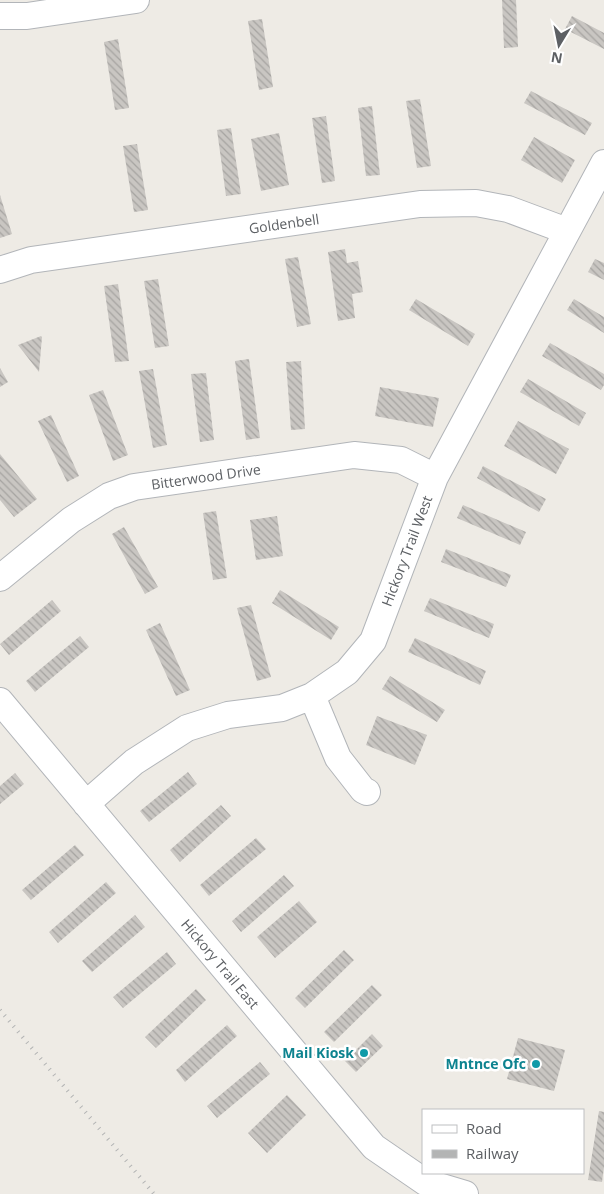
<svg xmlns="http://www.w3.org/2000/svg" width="604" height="1194" viewBox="0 0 604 1194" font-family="'Open Sans',sans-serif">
	<defs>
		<pattern id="building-back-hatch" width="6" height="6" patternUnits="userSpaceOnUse" patternTransform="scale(1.25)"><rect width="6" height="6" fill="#c9c6c2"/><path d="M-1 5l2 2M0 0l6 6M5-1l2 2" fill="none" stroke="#a6a4a1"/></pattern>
	</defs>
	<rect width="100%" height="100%" fill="#eeebe5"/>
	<path fill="url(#building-back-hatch)" d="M 502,0 L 516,0 L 518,47 L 504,48 Z
		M 572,16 L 604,33 L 604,49 L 565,29 Z
		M 262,19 L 273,87 L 259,90 L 248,21 Z
		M 118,39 L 129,108 L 115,110 L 104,42 Z
		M 531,91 L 592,123 L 585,135 L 524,103 Z
		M 420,99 L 431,166 L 417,168 L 406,101 Z
		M 372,106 L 380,175 L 366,176 L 358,108 Z
		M 326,116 L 335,181 L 322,183 L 312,118 Z
		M 231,128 L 241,194 L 226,196 L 217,130 Z
		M 279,133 L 289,185 L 261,191 L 251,139 Z
		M 534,137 L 575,160 L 562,183 L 521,160 Z
		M 137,144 L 148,210 L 134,212 L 123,146 Z
		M 0,195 L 12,234 L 0,238 Z
		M 345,249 L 347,263 L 358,261 L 363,292 L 352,294 L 355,318 L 338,321 L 328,252 Z
		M 298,257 L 311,324 L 297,327 L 285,259 Z
		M 595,259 L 604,263 L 604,280 L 588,272 Z
		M 158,279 L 169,346 L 155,348 L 144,281 Z
		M 118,284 L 129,361 L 115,362 L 104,286 Z
		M 416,299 L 475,334 L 468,346 L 409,310 Z
		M 574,299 L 604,317 L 604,333 L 567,310 Z
		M 41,336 L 42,337 L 39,372 L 18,345 Z
		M 550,343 L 604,374 L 604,385 L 601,390 L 542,356 Z
		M 249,359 L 260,438 L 246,440 L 235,361 Z
		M 301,361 L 305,429 L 291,430 L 286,362 Z
		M 0,368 L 8,382 L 0,387 Z
		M 153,369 L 167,445 L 153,448 L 139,371 Z
		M 206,373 L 214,440 L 200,442 L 191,374 Z
		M 528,379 L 586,413 L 579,426 L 520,392 Z
		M 380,387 L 439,398 L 433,427 L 375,416 Z
		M 103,390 L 128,455 L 113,461 L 89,395 Z
		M 51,415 L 79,476 L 67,482 L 38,421 Z
		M 518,421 L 569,449 L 556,474 L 504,446 Z
		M 0,454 L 37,499 L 14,517 L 0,500 Z
		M 483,466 L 546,499 L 539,512 L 477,478 Z
		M 463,505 L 526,532 L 520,545 L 457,518 Z
		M 216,511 L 227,578 L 213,580 L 203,513 Z
		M 277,516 L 283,556 L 256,560 L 250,520 Z
		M 124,527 L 158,587 L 145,594 L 112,534 Z
		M 446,549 L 511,575 L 506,587 L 441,562 Z
		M 280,590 L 339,627 L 331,640 L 272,603 Z
		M 430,598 L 494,624 L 489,638 L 424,611 Z
		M 52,600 L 61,611 L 9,655 L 0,644 Z
		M 251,605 L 271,677 L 257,681 L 237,608 Z
		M 160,623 L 190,690 L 176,696 L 146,630 Z
		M 80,636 L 89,647 L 35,692 L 26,681 Z
		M 415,638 L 486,671 L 480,685 L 408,652 Z
		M 390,676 L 445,710 L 437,722 L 382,689 Z
		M 377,716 L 427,735 L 415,765 L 366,745 Z
		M 188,772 L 197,784 L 149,822 L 140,811 Z
		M 15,773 L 24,784 L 0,804 L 0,786 Z
		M 221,805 L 231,816 L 180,862 L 170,850 Z
		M 256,838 L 266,849 L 209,896 L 200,885 Z
		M 75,845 L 84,855 L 31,900 L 22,890 Z
		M 284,875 L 294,886 L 241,932 L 232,921 Z
		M 106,882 L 116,893 L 58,943 L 49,932 Z
		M 299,901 L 317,922 L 275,958 L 257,937 Z
		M 135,915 L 145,927 L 92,972 L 82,961 Z
		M 344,950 L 354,960 L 305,1008 L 295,998 Z
		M 167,952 L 176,964 L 123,1008 L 113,997 Z
		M 372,985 L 382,995 L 334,1042 L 324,1032 Z
		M 196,989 L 206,1000 L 156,1048 L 145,1037 Z
		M 227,1025 L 237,1036 L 185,1082 L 176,1070 Z
		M 372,1034 L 383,1046 L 356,1072 L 345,1061 Z
		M 518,1038 L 565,1050 L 554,1091 L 507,1079 Z
		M 260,1062 L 270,1074 L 217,1118 L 207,1106 Z
		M 287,1095 L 306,1115 L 267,1153 L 248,1133 Z
		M 599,1111 L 604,1112 L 604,1167 L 602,1182 L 588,1180 Z"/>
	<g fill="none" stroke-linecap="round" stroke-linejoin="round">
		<g stroke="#b2b5b9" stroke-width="28">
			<path id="minor" d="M 0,16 L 27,16 L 136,0
				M 0,270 L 31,260 L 420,204 L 476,203 L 508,209 L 567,231
				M 0,578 L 71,520 L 109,496 L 134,487 L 354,455 L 401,460 L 435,477
				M 312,696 L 338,758 L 363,790 L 367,792
				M 0,701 L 374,1147 L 425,1182 L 465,1194
				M 86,804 L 134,762 L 187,728 L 228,715 L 282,708 L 312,696 L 347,672 L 373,641 L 435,477 L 604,163"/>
		</g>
		<use href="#minor" stroke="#fff" stroke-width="26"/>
		<path stroke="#b3b4b4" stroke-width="4" stroke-dasharray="1 6" stroke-linecap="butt" d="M 0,1010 L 154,1194"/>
	</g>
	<g fill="#0f9aa8" stroke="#fff" stroke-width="2">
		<circle cx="364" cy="1053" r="5"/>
		<circle cx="536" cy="1064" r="5"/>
	</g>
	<g text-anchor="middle" stroke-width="5" stroke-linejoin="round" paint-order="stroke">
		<g font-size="14" fill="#5d6064" stroke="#fff">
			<text transform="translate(284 224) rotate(-8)" y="5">Goldenbell</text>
			<text transform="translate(206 477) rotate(-8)" y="5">Bitterwood Drive</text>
			<text transform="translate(407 551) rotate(-69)" y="5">Hickory Trail West</text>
			<text transform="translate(220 964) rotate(50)" y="5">Hickory Trail East</text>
		</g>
		<g font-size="14" font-weight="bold" fill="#0d838f" stroke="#fff" text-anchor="end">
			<text x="354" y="1058">Mail Kiosk</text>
			<text x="526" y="1069">Mntnce Ofc</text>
		</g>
	</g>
	<rect x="422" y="1109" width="162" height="65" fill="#ffffff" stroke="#bebfc1"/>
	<rect x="432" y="1125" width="25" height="8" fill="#ffffff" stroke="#bebfc1"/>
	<text x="466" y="1134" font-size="15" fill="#5d6064">Road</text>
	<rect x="432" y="1150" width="25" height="8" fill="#b3b4b4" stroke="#bebfc1"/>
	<text x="466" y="1159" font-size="15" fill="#5d6064">Railway</text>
	<g transform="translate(559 45) rotate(190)" stroke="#ffffff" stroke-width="4" paint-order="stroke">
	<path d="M0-4L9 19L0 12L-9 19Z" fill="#5d6064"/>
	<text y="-8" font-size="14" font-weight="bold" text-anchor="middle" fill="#5d6064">N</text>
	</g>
</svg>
